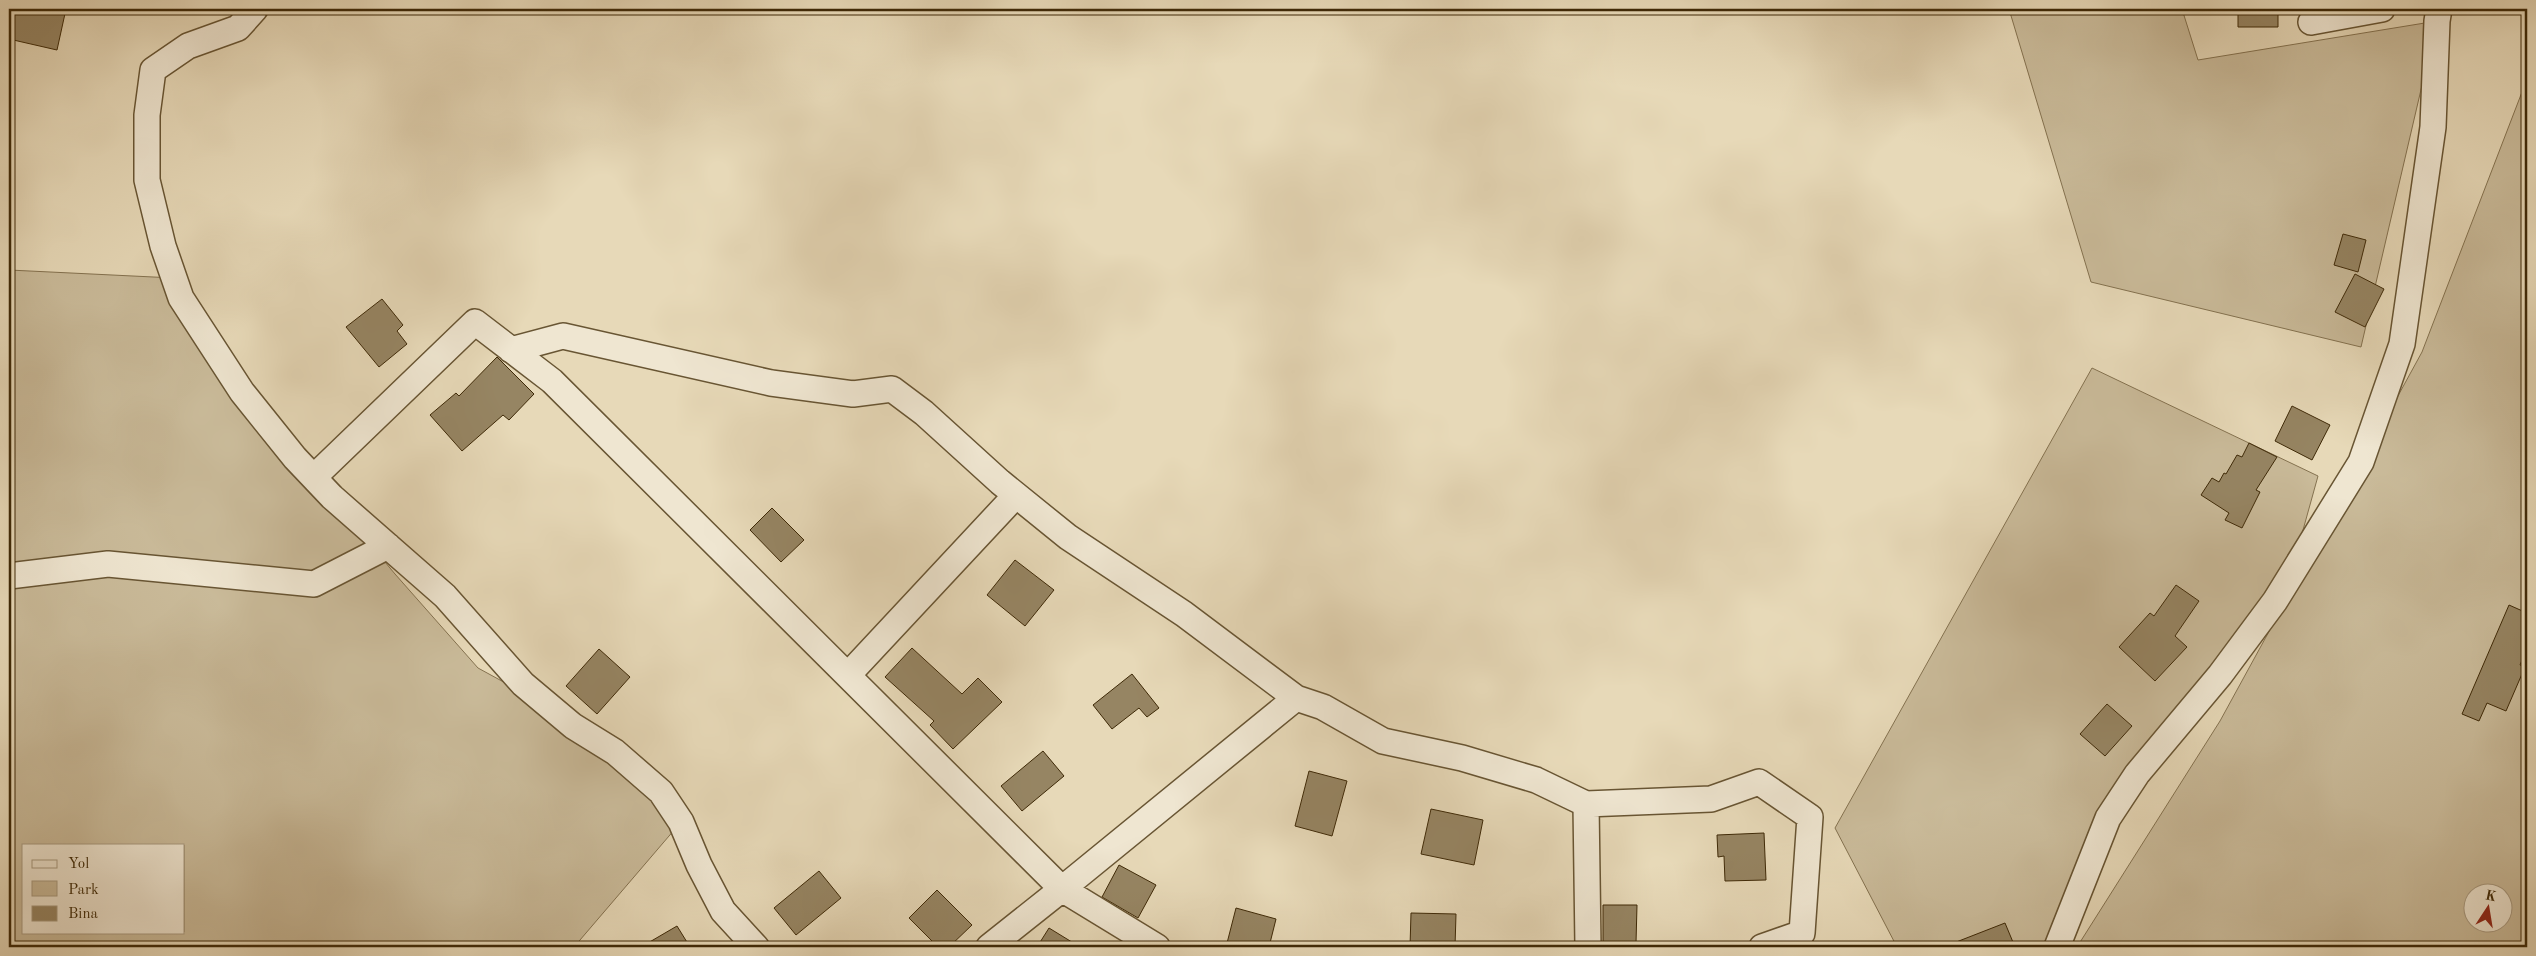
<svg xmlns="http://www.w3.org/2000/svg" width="2536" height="956" viewBox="0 0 2536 956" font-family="'Old Standard TT',serif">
	<rect width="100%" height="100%" fill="#e7d9b8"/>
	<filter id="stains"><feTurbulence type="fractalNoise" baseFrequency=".004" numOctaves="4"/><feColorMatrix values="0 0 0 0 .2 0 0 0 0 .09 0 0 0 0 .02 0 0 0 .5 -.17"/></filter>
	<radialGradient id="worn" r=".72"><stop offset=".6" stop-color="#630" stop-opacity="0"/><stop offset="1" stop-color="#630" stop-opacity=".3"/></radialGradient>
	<path fill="#cabb9a" stroke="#847250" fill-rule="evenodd" d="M 2009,9 L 2182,9 L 2198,60 L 2437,21 L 2361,347 L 2091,282 Z
		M 2527,79 L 2527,947 L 2077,947 L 2220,721 L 2422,352 ZM 2474,894 L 2504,894 L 2504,924 L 2474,924 Z
		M 9,270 L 174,278 L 314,477 L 395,574 L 478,668 L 553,709 L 681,822 L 574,947 L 9,947 ZM 24,845 L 184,845 L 184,932 L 24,932 Z
		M 2092,368 L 2318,476 L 2290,577 L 2123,796 L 2057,947 L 1897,947 L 1835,828 Z"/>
	<path fill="#968563" stroke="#3e2907" d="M 16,9 L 66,9 L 57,50 L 9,39 Z
		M 2238,9 L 2278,9 L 2278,27 L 2238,27 Z
		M 2343,234 L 2366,240 L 2358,272 L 2334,265 Z
		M 2355,274 L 2384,289 L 2365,327 L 2335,312 Z
		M 382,299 L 403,325 L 397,331 L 407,344 L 379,367 L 346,327 Z
		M 497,357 L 534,394 L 509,420 L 503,415 L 462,451 L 430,415 L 456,393 L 459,396 Z
		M 2292,406 L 2330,425 L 2312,460 L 2275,441 Z
		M 2249,443 L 2277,457 L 2256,490 L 2260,492 L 2242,528 L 2225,520 L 2229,513 L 2201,495 L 2212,478 L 2219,482 L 2224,473 L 2226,474 L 2237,455 L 2242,457 Z
		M 772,508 L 804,540 L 781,562 L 750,530 Z
		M 1015,560 L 1054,590 L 1025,626 L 987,595 Z
		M 2176,585 L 2199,601 L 2175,636 L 2187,647 L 2155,681 L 2119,647 L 2150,613 L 2154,616 Z
		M 2509,605 L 2527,613 L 2527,648 L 2520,665 L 2525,667 L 2506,711 L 2487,703 L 2479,721 L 2462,714 Z
		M 912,648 L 962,694 L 978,678 L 1002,702 L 953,749 L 930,725 L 934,721 L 885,677 Z
		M 599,649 L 630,677 L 597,714 L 566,686 Z
		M 1132,674 L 1159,708 L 1147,717 L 1139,708 L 1112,729 L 1093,705 Z
		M 2107,704 L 2132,726 L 2105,756 L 2080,734 Z
		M 1043,751 L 1064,776 L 1022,811 L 1001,786 Z
		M 1309,771 L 1347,781 L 1332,836 L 1295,826 Z
		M 1431,809 L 1483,820 L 1474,865 L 1421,854 Z
		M 1764,833 L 1766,880 L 1725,881 L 1724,856 L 1718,857 L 1717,835 Z
		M 1119,865 L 1156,885 L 1138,918 L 1102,897 Z
		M 819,871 L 841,898 L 796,935 L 774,908 Z
		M 937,890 L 972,925 L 949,947 L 938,947 L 909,918 Z
		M 1603,905 L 1637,905 L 1636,943 L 1603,943 Z
		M 1236,908 L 1276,919 L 1269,947 L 1226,947 Z
		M 1411,913 L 1456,914 L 1455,947 L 1410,947 Z
		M 2005,923 L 2015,947 L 1946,947 L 1946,946 Z
		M 677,926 L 690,947 L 641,947 Z
		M 1049,928 L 1080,947 L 1037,947 Z"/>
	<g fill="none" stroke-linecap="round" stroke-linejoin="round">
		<g stroke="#685533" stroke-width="28">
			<path id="minor" d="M 255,9 L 238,28 L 188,46 L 153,70 L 147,115 L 147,180 L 163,246 L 181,298 L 242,392 L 295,458 L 332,497 L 445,596 L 523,684 L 573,726 L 615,752 L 661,792 L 681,822 L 699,865 L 723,911 L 756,947
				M 2311,22 L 2382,9
				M 511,350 L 563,336 L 771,383 L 853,394 L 892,389 L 924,413 L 1000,482 L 1068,537 L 1184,614 L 1296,698 L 1323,707 L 1383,741 L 1462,758 L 1536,780 L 1586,804
				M 314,477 L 475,322 L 552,381 L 1062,889 L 989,947
				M 9,576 L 108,564 L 314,584 L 388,546
				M 848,675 L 1016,495
				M 1157,947 L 1062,889 L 1296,698
				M 1588,947 L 1586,804 L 1711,799 L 1759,782 L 1810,817 L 1802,933 L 1762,947
				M 2057,947 L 2108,818 L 2137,774 L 2220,675 L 2275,601 L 2361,462 L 2402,344 L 2433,127 L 2437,21 L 2439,9"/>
		</g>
		<use href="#minor" stroke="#efe6d1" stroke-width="25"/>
	</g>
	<rect width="2536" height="956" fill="none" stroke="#e7d9b8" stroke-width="30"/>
	<rect x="10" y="10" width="2516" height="936" fill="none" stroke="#3e2907" stroke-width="2.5"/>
	<rect x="15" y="15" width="2506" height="926" fill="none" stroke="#3e2907"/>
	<rect x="22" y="844" width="162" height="90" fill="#efe6d1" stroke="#a89a80"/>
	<rect x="32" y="860" width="25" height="8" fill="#efe6d1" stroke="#a89a80"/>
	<text x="68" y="868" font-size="15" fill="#3e2907">Yol</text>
	<rect x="32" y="881" width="25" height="15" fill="#cabb9a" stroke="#a89a80"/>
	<text x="68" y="894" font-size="15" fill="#3e2907">Park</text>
	<rect x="32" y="906" width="25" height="15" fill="#968563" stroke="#a89a80"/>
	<text x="68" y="918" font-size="15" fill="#3e2907">Bina</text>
	<g transform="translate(2488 908) rotate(12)"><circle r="24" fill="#efe6d1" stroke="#a89a80"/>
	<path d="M0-4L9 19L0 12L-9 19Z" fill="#8f2418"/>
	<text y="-8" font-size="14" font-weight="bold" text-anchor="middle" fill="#3e2907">K</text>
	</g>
	<rect width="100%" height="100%" filter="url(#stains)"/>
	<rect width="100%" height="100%" fill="url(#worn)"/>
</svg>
